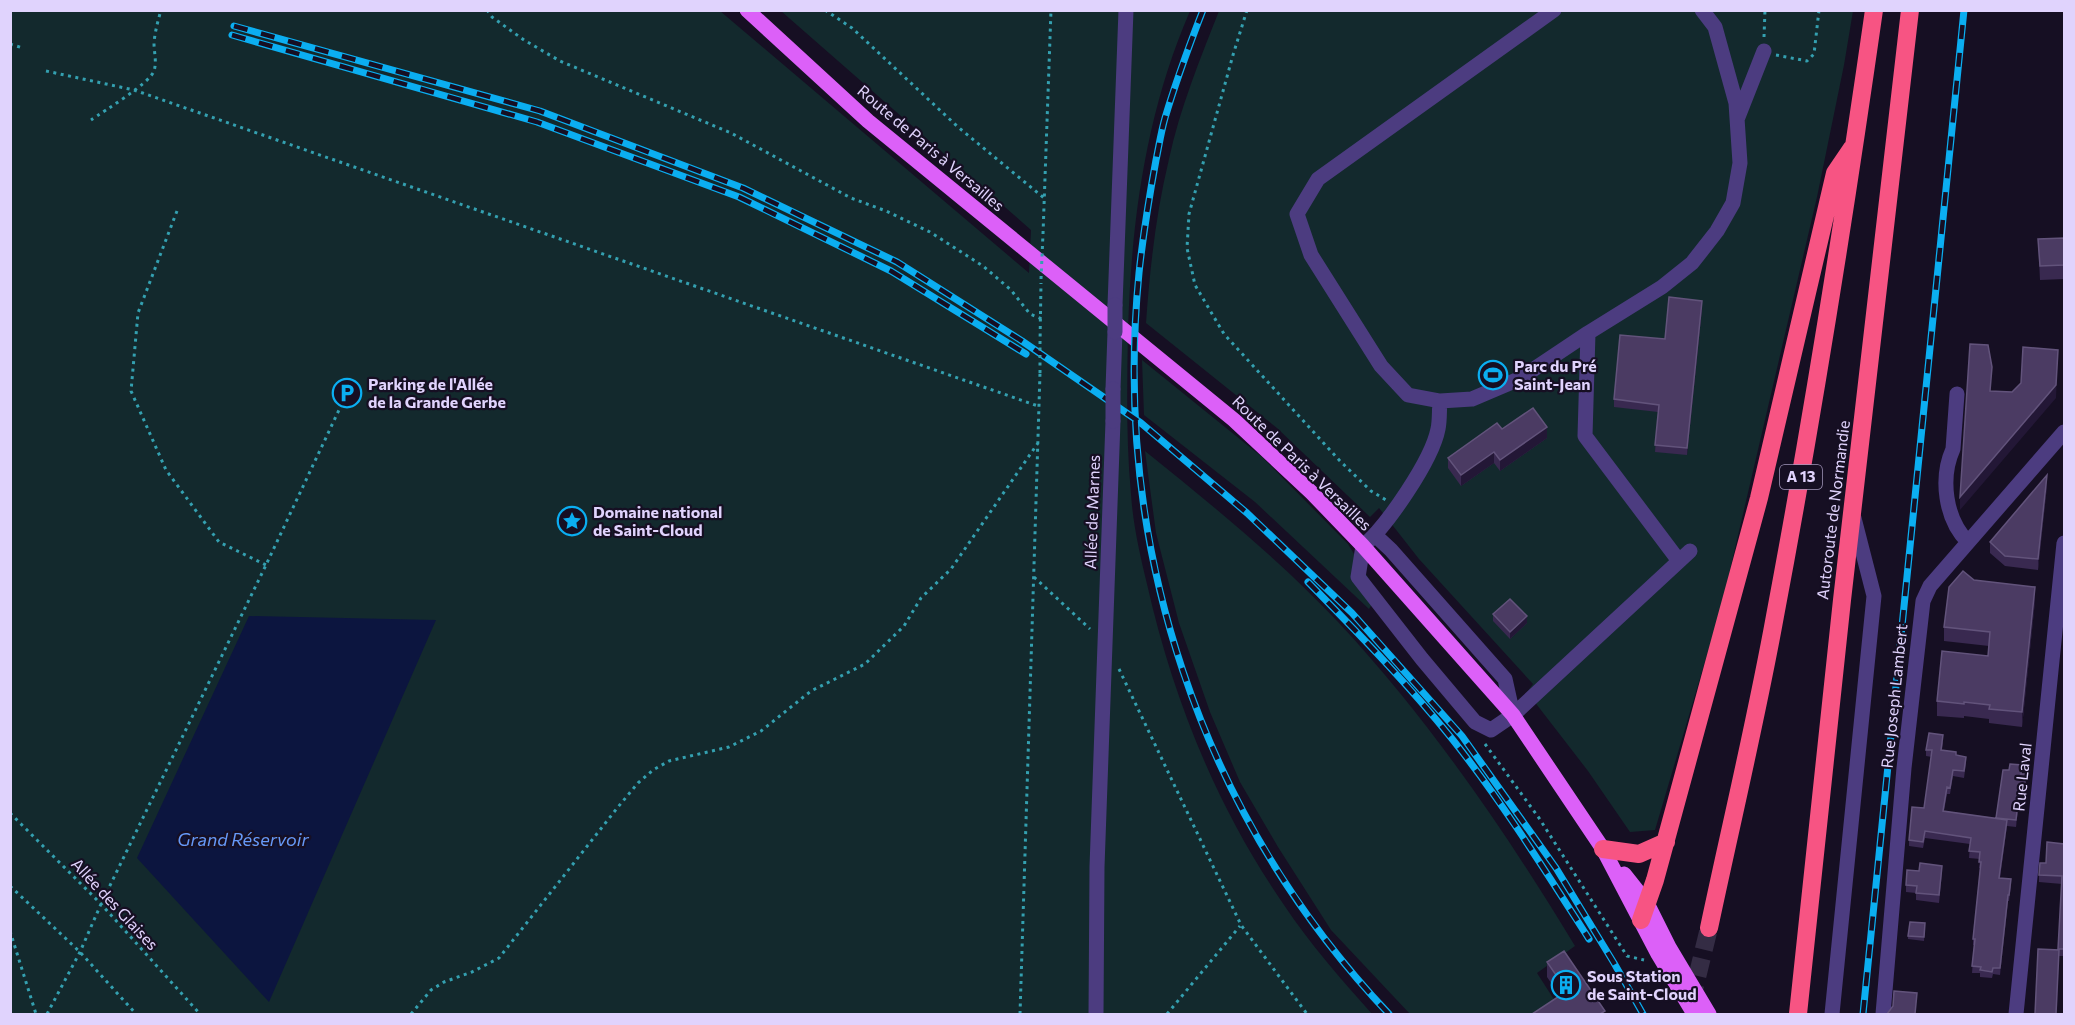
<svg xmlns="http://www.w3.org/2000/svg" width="2075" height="1025" viewBox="0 0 2075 1025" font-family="Commissioner,sans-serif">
	<rect width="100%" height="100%" fill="#160f23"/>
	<path fill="#13292d" d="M 10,11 L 720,11 L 1029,273 L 1031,230 L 781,11 L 1190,11 C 1146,112 1131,222 1128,332 C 1127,386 1126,440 1131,494 C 1133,525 1140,555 1147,584 C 1173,699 1217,808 1284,905 C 1310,944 1341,979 1372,1014 L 11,1014 Z
		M 1219,11 L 1853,11 L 1844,65 L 1817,197 L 1722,604 L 1655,830 L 1630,832 L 1588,771 L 1527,692 L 1533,684 L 1419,559 L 1379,508 L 1370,517 L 1277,428 L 1146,323 C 1150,267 1156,213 1169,159 C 1180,108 1200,59 1219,11 Z
		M 1142,360 L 1262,457 L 1348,544 L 1378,594 L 1369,609 L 1255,502 L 1144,415 Z
		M 1145,451 C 1212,505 1280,560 1339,623 C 1430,721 1506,832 1575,946 L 1537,973 L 1555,1001 L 1536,1014 L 1410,1014 L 1331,930 L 1278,847 L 1240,782 L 1210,712 L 1179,623 L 1156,533 Z"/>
	<path fill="#0c153f" d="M 249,616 L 436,620 L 269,1002 L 137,858 Z"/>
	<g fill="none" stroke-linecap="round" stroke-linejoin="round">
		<path stroke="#342c44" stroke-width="18" stroke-dasharray="18 9" stroke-linecap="butt" d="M 1691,1002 L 1709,928"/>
		<path stroke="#34a0b0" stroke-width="3" stroke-dasharray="3 4.5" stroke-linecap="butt" d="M 487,10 L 492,17 L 524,40 L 560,61 L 731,133 L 851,198 L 886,211 L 930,232 L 983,266 L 1011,290 L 1030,314 L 1042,319
			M 825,10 L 852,28 L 958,127 L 1044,198
			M 1247,10 L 1233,55 L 1189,214 L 1187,248 L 1195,285 L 1224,334 L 1340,461 L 1371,491 L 1386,500
			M 1764,37 L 1765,10
			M 10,44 L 23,48
			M 1776,55 L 1807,61 L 1814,54 L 1819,10
			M 46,71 L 134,90 L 1038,406
			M 91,120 C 104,111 150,83 154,71 C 157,61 154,53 154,43 C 155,31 158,21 161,10
			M 177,211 L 138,313 L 131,391 L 166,470 L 219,542 L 266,565
			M 1043,234 L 1051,10
			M 1040,344 L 1041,283
			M 1034,577 L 1090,629
			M 1119,669 L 1241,925 L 1307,1014
			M 1485,744 L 1539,818 L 1627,956 L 1644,960
			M 10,813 L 101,904 L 200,1014
			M 10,886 L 80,952 L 136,1014
			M 10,931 L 36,1014
			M 47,1014 L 80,952 L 101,904 L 266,565 L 347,393
			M 411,1014 L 431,990 L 444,982 L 472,972 L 499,958 L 618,807 L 638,783 L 653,770 L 669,761 L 729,747 L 761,731 L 811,691 L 865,664 L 904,626 L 921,598 L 951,569 L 1038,443
			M 1020,1014 L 1040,373
			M 1167,1014 L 1240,926"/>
		<path stroke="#4c3c80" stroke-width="15" d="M 1554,10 L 1318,179 L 1297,214 L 1311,255 L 1381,366 L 1408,395 L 1440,401 L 1472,399 L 1519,379 L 1588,333 L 1662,287 L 1692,263 L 1717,231 L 1733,203 L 1740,163 L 1736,103 L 1715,27 L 1702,10
			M 1738,117 L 1764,51
			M 1115,305 L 1126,10
			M 1588,333 L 1585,436 L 1679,561
			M 1113,389 L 1115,332
			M 1957,394 L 1953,449 C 1940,478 1945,519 1968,542
			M 1440,401 C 1439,410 1440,420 1438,429 C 1432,460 1387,526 1363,546 L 1358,577 L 1422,659 L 1475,722 L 1491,730 L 1513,715 L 1690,551
			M 1376,536 L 1391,550 L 1505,679 L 1513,715
			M 1096,1014 L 1097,867 L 1113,421
			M 1832,1014 L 1874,596 L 1854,518
			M 1883,1014 L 1904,768 L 1923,601 L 1930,586 L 2064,432
			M 2016,1014 L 2064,543"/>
		<path stroke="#dc60f8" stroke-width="15" d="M 747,10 L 868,121 L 1234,420 L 1312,493 L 1363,546 L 1513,715 L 1603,849 L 1658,954 L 1694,1014
			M 1624,874 L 1647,903 L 1669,947 L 1709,1014"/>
		<path stroke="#f75483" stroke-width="18" d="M 1603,849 L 1639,854 L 1666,842
			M 1641,920 L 1655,880 L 1759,498 L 1835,173 L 1852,148
			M 1709,928 C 1731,824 1756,721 1775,616 C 1813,415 1845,213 1874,10
			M 1798,1014 L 1842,600 L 1910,10"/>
		<g stroke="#0baef1" stroke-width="7">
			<path id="rail" d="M 1203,10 C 1189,46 1176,81 1165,118 C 1161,132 1159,146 1156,160 C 1149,198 1143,235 1139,273 C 1112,547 1200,814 1389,1014
				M 234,26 L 540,111 L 743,188 L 897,262 L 1022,341 L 1141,423 L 1247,513 L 1352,613 L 1462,736 L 1556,868 L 1614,963 L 1643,1014
				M 232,35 L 537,122 L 739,197 L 891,271 L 1026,354
				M 1308,582 C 1358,633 1408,684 1453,740 C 1503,803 1546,872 1589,939
				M 1863,1014 L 1964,10"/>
		</g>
		<use href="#rail" stroke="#160f23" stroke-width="4.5" stroke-dasharray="14" stroke-linecap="butt"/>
		<path stroke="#34a0b0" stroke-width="3" stroke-dasharray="3 4.5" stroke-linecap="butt" d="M 1041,279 L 1043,234
			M 1040,373 L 1040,344"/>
		<path stroke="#4c3c80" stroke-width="15" d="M 1115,332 L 1115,305
			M 1113,421 L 1113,389"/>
	</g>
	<path fill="#392950" d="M 2064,238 L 2064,279 L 2040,280 L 2038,239 Z
		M 1702,308 L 1687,455 L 1655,452 L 1658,412 L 1614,407 L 1614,399 L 1665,339 Z
		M 1502,429 L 1547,438 L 1500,471 L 1494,463 L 1461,486 L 1448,468 L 1448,458 Z
		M 2047,486 L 2038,570 L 2005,566 L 1990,553 L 1990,542 Z
		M 1974,580 L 2035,601 L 2022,727 L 1989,723 L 1989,719 L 1964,716 L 1964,718 L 1937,716 L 1937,701 L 1988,656 L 1989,646 L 1944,641 L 1944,627 Z
		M 1493,614 L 1527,623 L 1510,639 L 1493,621 Z
		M 1943,742 L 1942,750 L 1956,755 L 1966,763 L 1964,778 L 1953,776 L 1950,794 L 1947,794 L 1944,811 L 1996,818 L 2022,774 L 2026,781 L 2023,801 L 2019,801 L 2016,827 L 2007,826 L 2000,878 L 2011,886 L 2009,901 L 2008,901 L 2000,975 L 1993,974 L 1992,978 L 1980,977 L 1980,973 L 1972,973 L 1974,945 L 1973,945 L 1973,939 L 1980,868 L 1979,868 L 1980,859 L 1969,858 L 1970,844 L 1925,838 L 1923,848 L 1909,846 L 1909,840 L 1924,808 L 1932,757 L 1926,756 L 1926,750 Z
		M 2064,844 L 2064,956 L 2059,956 L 2059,971 L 2058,950 L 2062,884 L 2039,882 L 2039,875 L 2046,863 Z
		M 1919,871 L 1942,873 L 1939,903 L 1916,900 L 1916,893 L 1906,892 L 1906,885 Z
		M 1925,923 L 1924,941 L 1908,939 L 1908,936 Z
		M 1547,962 L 1605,1014 L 1560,996 L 1547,977 Z"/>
	<path fill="#231736" d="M 1702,301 L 1702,308 L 1687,455 L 1687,448 Z
		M 2058,350 L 2056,398 L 1960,510 L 1960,497 Z
		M 1547,427 L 1547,438 L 1500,471 L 1500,460 Z
		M 1494,452 L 1494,463 L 1461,486 L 1461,475 Z
		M 2047,475 L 2047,486 L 2038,570 L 2038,559 Z
		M 2035,587 L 2035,601 L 2022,727 L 2022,712 Z
		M 1527,616 L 1527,623 L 1510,639 L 1510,632 Z
		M 2019,794 L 2019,801 L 2016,827 L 2016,820 Z
		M 2007,820 L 2007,826 L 1999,884 L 1999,878 Z
		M 2008,895 L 2008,901 L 2000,975 L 2000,968 Z
		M 2059,950 L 2057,1014 L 2056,1014 Z"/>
	<path fill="#4b3b63" stroke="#62537b" stroke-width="1.5" d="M 2064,238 L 2064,265 L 2040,266 L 2038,239 Z
		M 1669,297 L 1702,301 L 1687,448 L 1655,445 L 1659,405 L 1614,399 L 1620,335 L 1665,339 Z
		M 1970,344 L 1988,345 L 1992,367 L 1990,391 L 2012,392 L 2021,383 L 2023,347 L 2058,350 L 2056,385 L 1960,497 Z
		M 1533,408 L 1547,427 L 1500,460 L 1494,452 L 1461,475 L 1448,458 L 1497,423 L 1502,429 Z
		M 2047,475 L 2038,559 L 2005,556 L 1990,542 Z
		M 1963,571 L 1974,580 L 2035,587 L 2022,712 L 1989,709 L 1990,705 L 1964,702 L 1964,704 L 1937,701 L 1942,651 L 1988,656 L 1990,632 L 1944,627 L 1949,587 Z
		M 1510,599 L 1527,616 L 1510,632 L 1493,614 Z
		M 1929,733 L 1943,735 L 1941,750 L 1956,752 L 1956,755 L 1966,757 L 1964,771 L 1953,770 L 1950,788 L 1947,787 L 1943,811 L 2007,820 L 1999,878 L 2011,879 L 2009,895 L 2008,895 L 2000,968 L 1993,968 L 1992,972 L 1980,970 L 1981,967 L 1972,966 L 1975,939 L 1973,939 L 1981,862 L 1979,862 L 1980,852 L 1969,851 L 1971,838 L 1925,831 L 1923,842 L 1909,840 L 1912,807 L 1924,808 L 1932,750 L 1926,750 Z
		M 2010,764 L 2022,765 L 2021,774 L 2026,774 L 2023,794 L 2019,794 L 2016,820 L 1996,818 L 2003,770 L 2009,770 Z
		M 2047,842 L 2064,844 L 2064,949 L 2058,949 L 2062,876 L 2039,875 L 2040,863 L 2046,863 Z
		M 1920,863 L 1942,866 L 1939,895 L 1916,893 L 1917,886 L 1906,885 L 1907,870 L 1919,871 Z
		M 1910,922 L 1925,923 L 1924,937 L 1908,936 Z
		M 2038,949 L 2059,950 L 2056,1014 L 2035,1014 Z
		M 1564,951 L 1605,1011 L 1600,1014 L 1532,1014 L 1567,991 L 1547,962 Z
		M 1894,991 L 1917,993 L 1915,1014 L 1887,1014 L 1893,1006 Z"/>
	<defs>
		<g id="stadium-ring" transform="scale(1.5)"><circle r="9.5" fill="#160f23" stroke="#0baef1" stroke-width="1.5"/><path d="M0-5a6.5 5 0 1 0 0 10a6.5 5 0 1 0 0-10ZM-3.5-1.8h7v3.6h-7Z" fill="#0baef1"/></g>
		<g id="parking-ring" transform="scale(1.5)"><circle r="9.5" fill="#160f23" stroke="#0baef1" stroke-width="1.5"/><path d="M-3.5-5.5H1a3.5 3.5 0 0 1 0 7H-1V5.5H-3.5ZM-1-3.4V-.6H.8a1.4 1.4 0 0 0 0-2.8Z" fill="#0baef1"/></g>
		<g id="sight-ring" transform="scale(1.5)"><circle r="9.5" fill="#160f23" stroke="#0baef1" stroke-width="1.5"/><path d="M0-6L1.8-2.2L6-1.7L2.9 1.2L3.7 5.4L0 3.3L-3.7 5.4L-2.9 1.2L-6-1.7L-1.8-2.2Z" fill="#0baef1"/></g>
		<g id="building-ring" transform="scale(1.5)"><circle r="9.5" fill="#160f23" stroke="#0baef1" stroke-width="1.5"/><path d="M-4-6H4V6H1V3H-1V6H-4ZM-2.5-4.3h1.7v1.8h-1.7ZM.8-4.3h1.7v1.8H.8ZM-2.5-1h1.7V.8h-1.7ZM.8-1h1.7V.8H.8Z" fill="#0baef1"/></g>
	</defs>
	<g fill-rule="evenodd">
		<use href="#stadium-ring" x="1493" y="375"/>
		<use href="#parking-ring" x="347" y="393"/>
		<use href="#sight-ring" x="572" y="521"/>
		<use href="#building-ring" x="1566" y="985"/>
	</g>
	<g text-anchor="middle" stroke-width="4.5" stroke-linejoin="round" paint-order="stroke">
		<rect fill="#160f23" stroke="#a398bc" stroke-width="1.5" x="1780" y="465" width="42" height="24" rx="4.5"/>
		<g font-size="15" font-weight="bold" fill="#e0d3fd">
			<text x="1801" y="482">A 13</text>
		</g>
		<g font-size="16" fill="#e0d3fd" stroke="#160f23">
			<text transform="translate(931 148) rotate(40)" y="6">Route de Paris à Versailles</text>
			<text transform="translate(1302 463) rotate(44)" y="6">Route de Paris à Versailles</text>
			<text transform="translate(1833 510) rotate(-83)" y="6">Autoroute de Normandie</text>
			<text transform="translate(1092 512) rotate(-88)" y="6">Allée de Marnes</text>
			<text transform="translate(1894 696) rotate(-84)" y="6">Rue Joseph Lambert</text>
			<text transform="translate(2022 777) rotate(-84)" y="6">Rue Laval</text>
			<text transform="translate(115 904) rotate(47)" y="6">Allée des Glaises</text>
		</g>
		<g font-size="16" font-weight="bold" fill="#e0d3fd" stroke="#160f23" text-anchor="start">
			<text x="1514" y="372">Parc du Pré<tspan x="1514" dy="18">Saint-Jean</tspan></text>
			<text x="368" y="390">Parking de l'Allée<tspan x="368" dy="18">de la Grande Gerbe</tspan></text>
			<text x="593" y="518">Domaine national<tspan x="593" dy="18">de Saint-Cloud</tspan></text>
			<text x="1587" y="982">Sous Station<tspan x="1587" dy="18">de Saint-Cloud</tspan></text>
		</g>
		<g font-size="18" font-style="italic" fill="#6699f8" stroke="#160f23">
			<text x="243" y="846">Grand Réservoir</text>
		</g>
	</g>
	<rect width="2075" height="1025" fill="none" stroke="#e0d3fd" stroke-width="24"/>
</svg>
